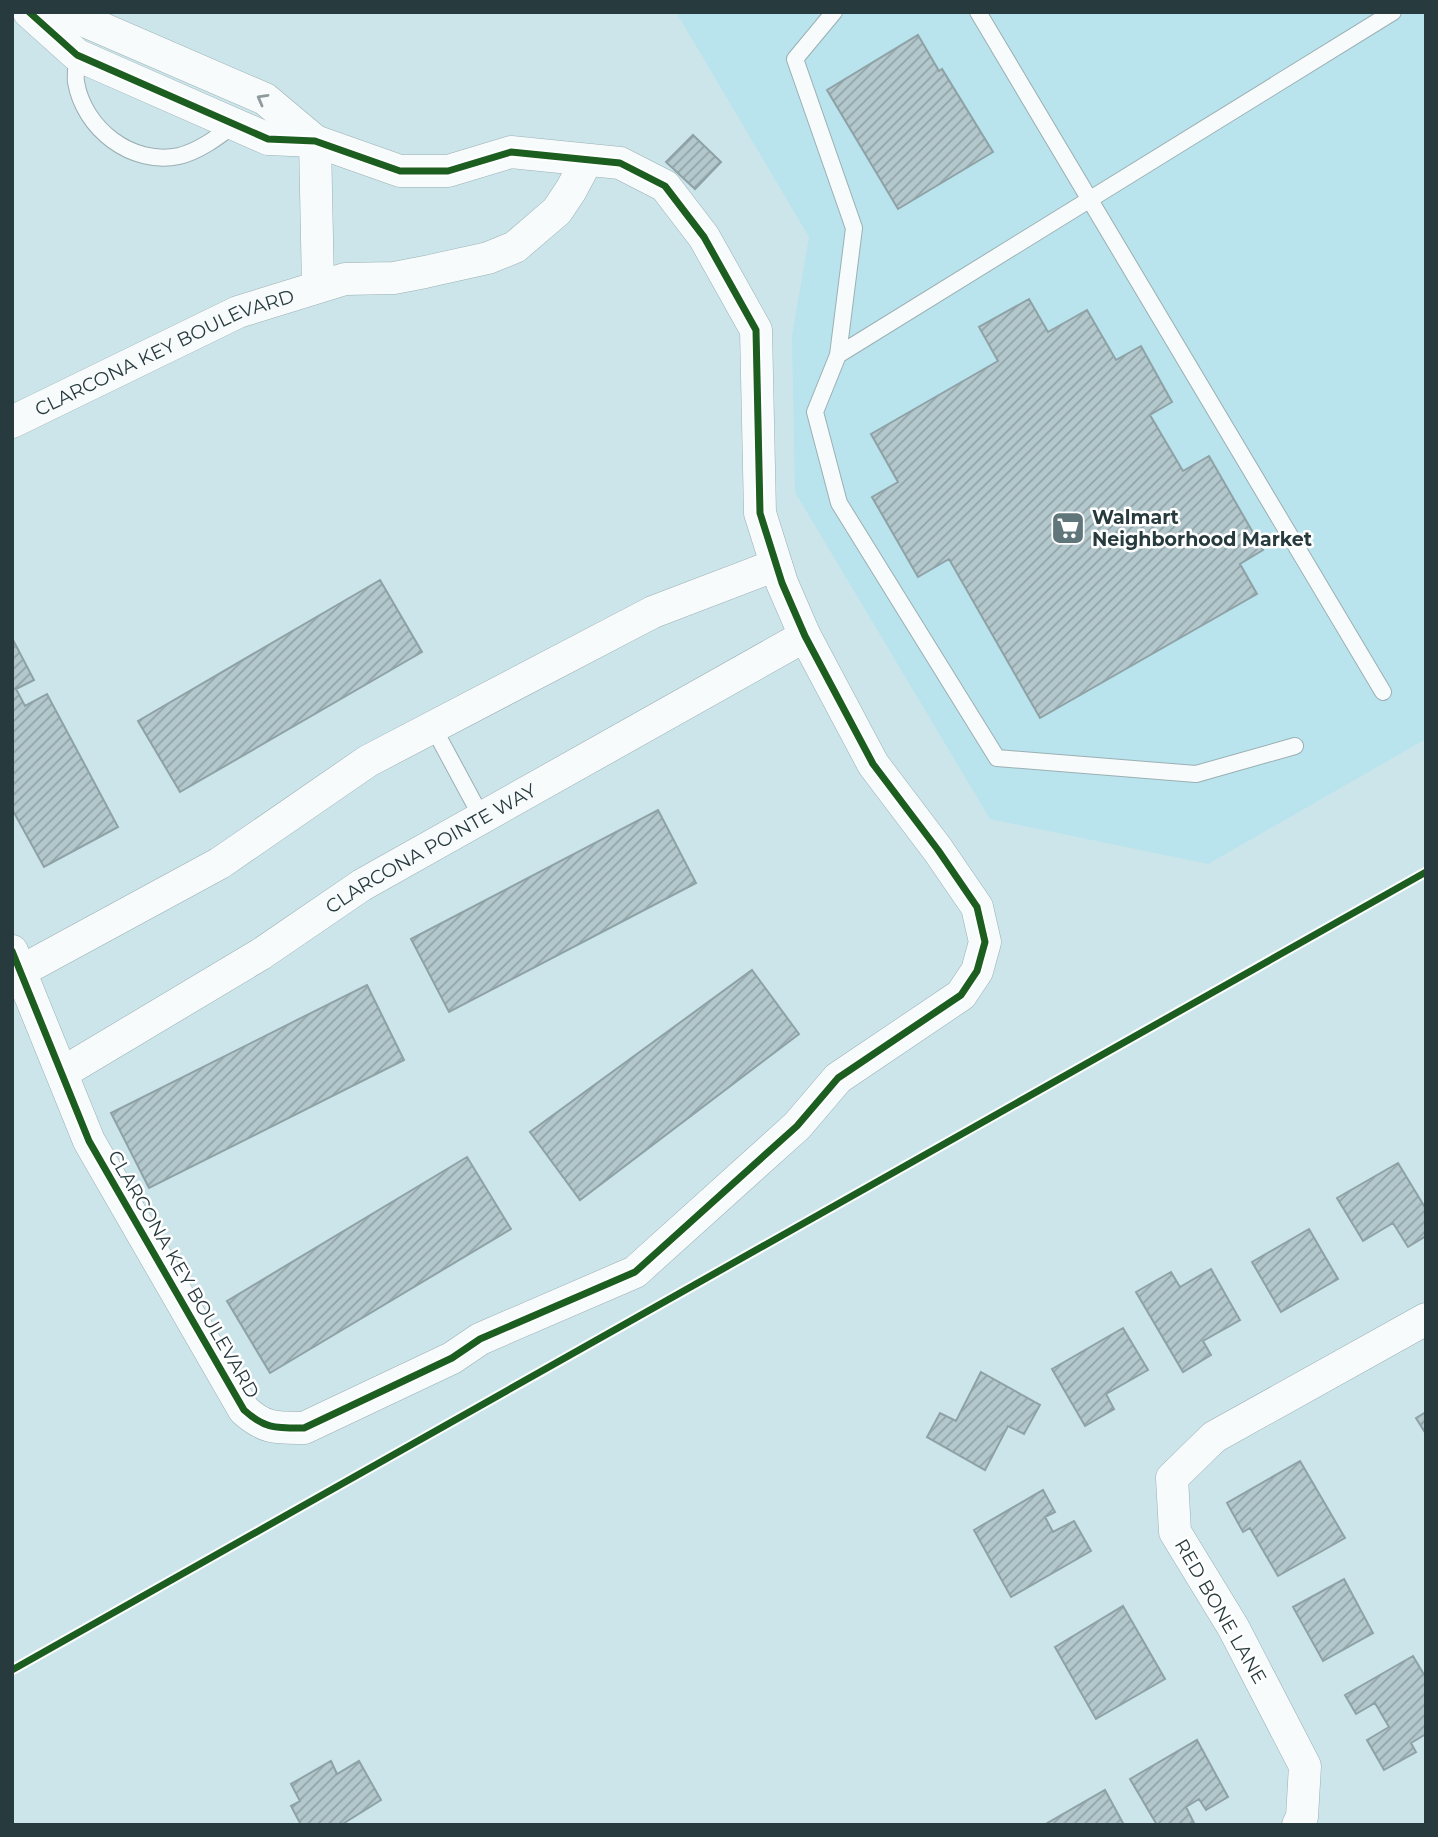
<svg xmlns="http://www.w3.org/2000/svg" width="1438" height="1837" viewBox="0 0 1438 1837" font-family="Montserrat,sans-serif">
	<defs>
		<pattern id="building-hatch" width="6" height="6" patternUnits="userSpaceOnUse" patternTransform="scale(1.75)"><rect width="6" height="6" fill="#b3c8cc"/><path d="M-1 1l2-2M0 6l6-6M5 7l2-2" fill="none" stroke="#92a3a7"/></pattern>
	</defs>
	<rect width="100%" height="100%" fill="#cbe5ea"/>
	<path fill="#b9e4ed" d="M 676,12 L 1426,12 L 1426,739 L 1208,864 L 990,819 L 795,492 L 792,336 L 809,237 Z"/>
	<path fill="url(#building-hatch)" stroke="#8ea2a6" stroke-width="2" d="M 918,35 L 939,71 L 942,69 L 993,152 L 898,209 L 827,90 Z
		M 693,135 L 721,162 L 695,189 L 666,162 Z
		M 1029,299 L 1048,332 L 1087,310 L 1116,360 L 1141,346 L 1172,402 L 1150,415 L 1183,471 L 1209,456 L 1263,550 L 1240,564 L 1257,594 L 1040,718 L 949,559 L 918,577 L 872,497 L 898,482 L 871,434 L 998,361 L 979,327 Z
		M 380,580 L 422,652 L 180,792 L 138,721 Z
		M 12,638 L 34,680 L 16,689 L 25,706 L 47,694 L 118,827 L 44,867 L 12,809 Z
		M 658,810 L 696,883 L 449,1012 L 411,939 Z
		M 752,970 L 799,1034 L 580,1200 L 530,1132 Z
		M 367,985 L 404,1060 L 149,1188 L 111,1113 Z
		M 467,1157 L 511,1229 L 270,1373 L 227,1301 Z
		M 1398,1163 L 1426,1209 L 1426,1236 L 1408,1247 L 1393,1223 L 1363,1241 L 1337,1198 Z
		M 1309,1229 L 1338,1279 L 1281,1312 L 1252,1262 Z
		M 1211,1269 L 1240,1320 L 1203,1341 L 1211,1355 L 1183,1372 L 1136,1292 L 1171,1272 L 1180,1287 Z
		M 1123,1328 L 1148,1370 L 1106,1394 L 1114,1409 L 1085,1426 L 1052,1369 Z
		M 981,1372 L 1040,1405 L 1024,1434 L 1008,1426 L 985,1470 L 927,1437 L 940,1413 L 956,1421 Z
		M 1426,1412 L 1426,1434 L 1416,1418 Z
		M 1300,1461 L 1345,1538 L 1278,1576 L 1250,1528 L 1243,1532 L 1227,1503 Z
		M 1043,1490 L 1055,1512 L 1045,1517 L 1053,1532 L 1074,1521 L 1091,1551 L 1011,1597 L 974,1530 Z
		M 1344,1579 L 1373,1633 L 1323,1661 L 1293,1607 Z
		M 1123,1606 L 1165,1679 L 1096,1719 L 1055,1647 Z
		M 1413,1656 L 1426,1678 L 1426,1734 L 1411,1743 L 1416,1752 L 1384,1770 L 1367,1740 L 1389,1727 L 1375,1703 L 1356,1714 L 1345,1695 Z
		M 1197,1740 L 1228,1797 L 1206,1810 L 1199,1799 L 1186,1807 L 1195,1825 L 1157,1825 L 1130,1779 Z
		M 331,1761 L 337,1774 L 359,1761 L 381,1800 L 341,1825 L 301,1825 L 291,1806 L 300,1801 L 291,1784 Z
		M 1105,1790 L 1124,1825 L 1044,1825 Z"/>
	<g fill="none" stroke-linecap="round" stroke-linejoin="round">
		<g stroke="#9bafb3" stroke-width="18">
			<path id="service" d="M 834,12 L 795,59 L 854,228 L 838,355
				M 978,12 L 1383,692
				M 77,55 C 77,64 75,74 76,82 C 84,129 132,166 179,156 C 200,151 219,136 235,124
				M 433,727 L 482,818
				M 1295,746 L 1196,774 L 997,758 L 839,503 L 815,412 L 838,355 L 1393,12"/>
		</g>
		<g stroke="#9bafb3" stroke-width="33">
			<g id="minor">
				<path d="M 64,12 L 265,99 L 315,141 L 318,287"/>
				<path id="s1" d="M 12,422 L 238,312 L 345,279 L 394,278 L 425,272 L 488,258 L 515,247 L 557,211 L 571,190 L 587,160"/>
				<path d="M 12,951 L 89,1141 L 244,1410 C 265,1429 276,1428 304,1428 L 452,1358 L 480,1339 L 635,1272 L 797,1126 L 838,1078 L 961,995 L 977,971 L 985,942 L 977,907 L 938,850 L 873,764 L 805,636 L 782,583 L 760,513 L 756,330 L 704,237 L 665,186 L 620,163 L 511,152 L 448,171 L 400,171 L 315,141 L 268,139 L 77,55 L 29,12"/>
				<path d="M 21,971 L 220,863 L 368,761 L 653,612 L 776,565"/>
				<path id="s2" d="M 62,1073 L 261,954 L 362,885 L 805,636"/>
				<path d="M 1298,1825 L 1302,1817 L 1305,1766 L 1233,1627 L 1175,1532 L 1172,1478 L 1214,1437 L 1426,1319"/>
			</g>
		</g>
		<use href="#service" stroke="#f7fbfc" stroke-width="16"/>
		<use href="#minor" stroke="#f7fbfc" stroke-width="32"/>
		<g stroke="#fff" stroke-width="11">
			<path id="cycleway" d="M 12,951 L 89,1141 L 244,1410 C 265,1429 276,1428 304,1428 L 452,1358 L 480,1339 L 635,1272 L 797,1126 L 838,1078 L 961,995 L 977,971 L 985,942 L 977,907 L 938,850 L 873,764 L 805,636 L 782,583 L 760,513 L 756,330 L 704,237 L 665,186 L 620,163 L 511,152 L 448,171 L 400,171 L 315,141 L 268,139 L 77,55 L 29,12
				M 12,1670 L 1426,872"/>
		</g>
		<use href="#cycleway" stroke="#1b5e20" stroke-width="7"/>
	</g>
	<defs><path id="oneway-chevron" d="M-2-3.5L2.5 0L-2 3.5" fill="none" stroke-width="1.6" stroke-linecap="round" stroke-linejoin="round" transform="scale(1.75)"/></defs>
	<use stroke="#8f9a9d" href="#oneway-chevron" transform="translate(262 99) rotate(-151)"/>
	<defs>
		<g id="supermarket-square" transform="scale(1.75)"><rect x="-9" y="-9" width="18" height="18" rx="4" fill="#60767a" stroke="#fff"/><path d="M-6-5.5h2.5l.6 2H6L4.5 2H-2.5L-4.4-4H-6ZM-1.5 3.2a1.3 1.3 0 1 0 .1 0ZM3 3.2a1.3 1.3 0 1 0 .1 0Z" fill="#fff"/></g>
	</defs>
	<g fill-rule="evenodd">
		<use href="#supermarket-square" x="1068" y="528"/>
	</g>
	<g text-anchor="middle" stroke-width="5" stroke-linejoin="round" paint-order="stroke">
		<g font-size="19" fill="#273a3e" stroke="#fff">
			<text dy="7" stroke="none"><textPath href="#s1" startOffset="168">CLARCONA KEY BOULEVARD</textPath></text>
			<text dy="7" stroke="none"><textPath href="#s2" startOffset="432">CLARCONA POINTE WAY</textPath></text>
			<text transform="translate(184 1274) rotate(60)" y="7">CLARCONA KEY BOULEVARD</text>
			<text transform="translate(1221 1611) rotate(60)" y="7">RED BONE LANE</text>
		</g>
		<g font-size="19" font-weight="bold" fill="#273a3e" stroke="#fff" text-anchor="start">
			<text x="1092" y="524">Walmart<tspan x="1092" dy="22">Neighborhood Market</tspan></text>
		</g>
	</g>
	<rect width="1438" height="1837" fill="none" stroke="#273a3e" stroke-width="28"/>
</svg>
